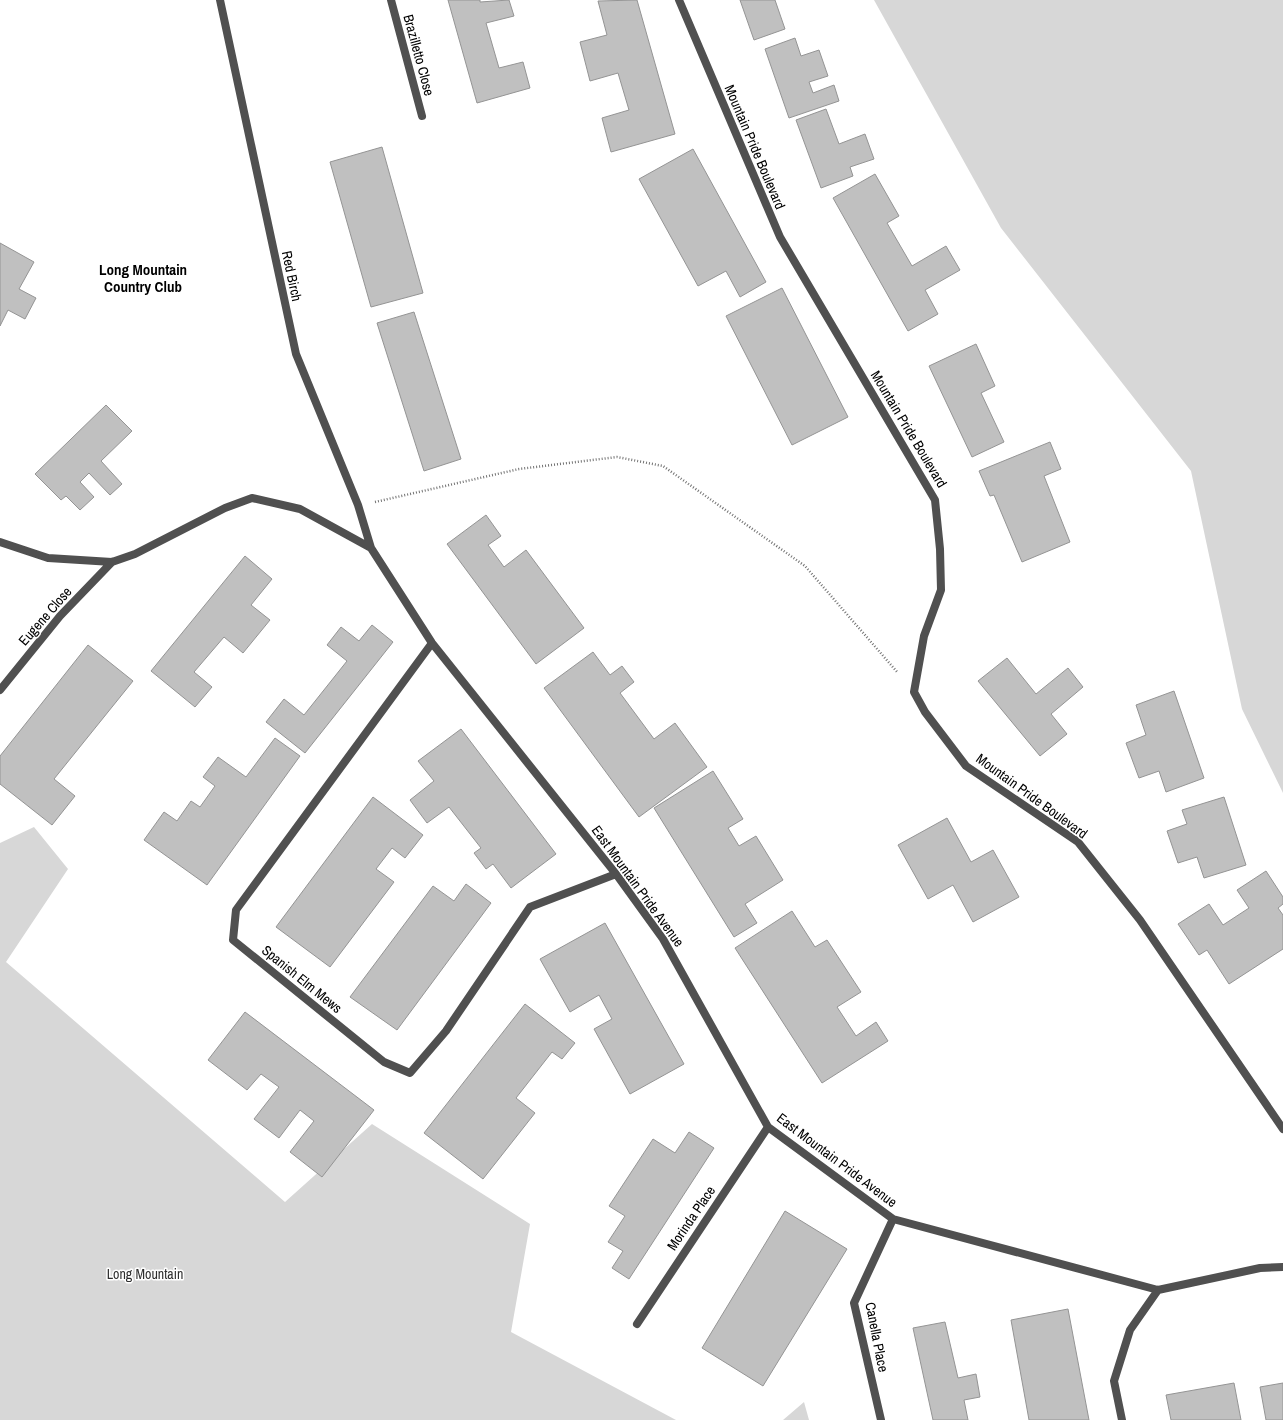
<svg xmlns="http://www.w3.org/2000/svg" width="1283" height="1420" viewBox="0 0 1283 1420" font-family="'Archivo Narrow',sans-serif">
	<rect width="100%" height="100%" fill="#fff"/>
	<path fill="#d7d7d7" d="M 874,0 L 1283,0 L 1283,793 L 1242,709 L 1191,471 L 1001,228 Z
		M 34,827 L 68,869 L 6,962 L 285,1202 L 372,1124 L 530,1224 L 511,1332 L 676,1420 L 0,1420 L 0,843 Z
		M 804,1402 L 809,1420 L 783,1420 Z"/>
	<path fill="#c0c0c0" stroke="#949494" d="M 448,0 L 480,0 L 480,2 L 509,0 L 514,16 L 486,23 L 499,68 L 523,62 L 530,88 L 477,103 Z
		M 637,0 L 675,134 L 611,152 L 602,118 L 629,110 L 618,73 L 590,81 L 580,42 L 607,35 L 598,1 Z
		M 740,0 L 775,0 L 785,29 L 754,40 Z
		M 795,38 L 801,56 L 819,50 L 828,76 L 809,82 L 813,93 L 834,85 L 839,101 L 789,118 L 765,49 Z
		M 826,109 L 839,144 L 865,134 L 874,159 L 850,167 L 853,176 L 821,188 L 796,120 Z
		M 382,147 L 423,293 L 371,307 L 330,162 Z
		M 693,149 L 766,282 L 740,297 L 726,271 L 698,286 L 639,179 Z
		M 875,174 L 899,216 L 887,223 L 912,266 L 946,246 L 960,270 L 925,290 L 938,314 L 908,331 L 833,198 Z
		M 0,243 L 34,262 L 19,289 L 36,298 L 25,319 L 8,310 L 0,326 Z
		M 782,288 L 848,417 L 792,445 L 726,316 Z
		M 414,312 L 461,459 L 424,471 L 377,323 Z
		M 976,344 L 995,386 L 981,393 L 1004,442 L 972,457 L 929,366 Z
		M 106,405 L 132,431 L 101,461 L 122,484 L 110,495 L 89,473 L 80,482 L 94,497 L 80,510 L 66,496 L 61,500 L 35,474 Z
		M 1050,442 L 1061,469 L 1044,476 L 1070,542 L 1022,562 L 994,495 L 990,496 L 979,471 Z
		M 486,515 L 501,536 L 488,545 L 504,567 L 526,550 L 584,628 L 536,664 L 447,544 Z
		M 245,556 L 272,579 L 251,605 L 270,620 L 243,653 L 224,637 L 194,672 L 212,687 L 195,707 L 151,671 Z
		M 372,625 L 393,642 L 305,753 L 266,722 L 284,699 L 304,715 L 347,661 L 327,645 L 341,627 L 359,641 Z
		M 88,645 L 133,681 L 54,779 L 75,796 L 52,825 L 0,784 L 0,756 Z
		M 593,652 L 610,675 L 622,666 L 634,682 L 620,693 L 654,739 L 675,723 L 707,767 L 639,817 L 544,688 Z
		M 1007,658 L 1036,694 L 1068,668 L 1083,687 L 1051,714 L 1067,734 L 1040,756 L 978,681 Z
		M 1174,691 L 1204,778 L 1166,792 L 1159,771 L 1139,778 L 1126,743 L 1146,735 L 1136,705 Z
		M 461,729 L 556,854 L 511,888 L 493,864 L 486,869 L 474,853 L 481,848 L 449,807 L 427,823 L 410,800 L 434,781 L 418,761 Z
		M 275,738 L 300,756 L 207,885 L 144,840 L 164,812 L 177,821 L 191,801 L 200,807 L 215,786 L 203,777 L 218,757 L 246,777 Z
		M 713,771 L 743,819 L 728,828 L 739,846 L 756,836 L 783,880 L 745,904 L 757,923 L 734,937 L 654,808 Z
		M 373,797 L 423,835 L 405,858 L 392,848 L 376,869 L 394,882 L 330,967 L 276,927 Z
		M 1224,797 L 1246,865 L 1204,878 L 1197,857 L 1178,863 L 1167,831 L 1187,824 L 1182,810 Z
		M 947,818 L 971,862 L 993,850 L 1019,897 L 973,922 L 953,885 L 928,899 L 898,845 Z
		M 1266,871 L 1283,897 L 1283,904 L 1278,908 L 1283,915 L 1283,949 L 1229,984 L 1207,950 L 1199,955 L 1178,924 L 1209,904 L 1223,925 L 1249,908 L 1237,890 Z
		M 466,884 L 491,903 L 397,1030 L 350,997 L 433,886 L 454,901 Z
		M 792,911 L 815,947 L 827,940 L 861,992 L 837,1007 L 856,1036 L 876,1022 L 888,1041 L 822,1083 L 735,948 Z
		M 605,923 L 684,1064 L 630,1094 L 594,1029 L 612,1019 L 599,995 L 570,1012 L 540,959 Z
		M 525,1004 L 575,1043 L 562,1059 L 552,1052 L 516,1098 L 535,1113 L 483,1179 L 424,1133 Z
		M 245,1012 L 374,1110 L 322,1177 L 290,1152 L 314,1121 L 300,1110 L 279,1138 L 254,1119 L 279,1087 L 261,1074 L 247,1090 L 208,1060 Z
		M 689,1132 L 714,1148 L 629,1279 L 612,1268 L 623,1251 L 608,1242 L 625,1216 L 609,1206 L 653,1139 L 675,1153 Z
		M 785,1211 L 847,1249 L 763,1386 L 702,1348 Z
		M 1068,1309 L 1089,1420 L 1029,1420 L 1011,1320 Z
		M 945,1322 L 958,1378 L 976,1374 L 980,1397 L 964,1400 L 968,1420 L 933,1420 L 913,1328 Z
		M 1234,1383 L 1241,1420 L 1171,1420 L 1166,1395 Z
		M 1283,1383 L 1283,1420 L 1266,1420 L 1260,1387 Z"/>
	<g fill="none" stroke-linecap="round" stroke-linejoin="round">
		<path stroke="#727272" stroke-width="2.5" stroke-dasharray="1 2" stroke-linecap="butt" d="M 375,502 L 519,469 L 617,457 L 663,466 L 805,566 L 898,673"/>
		<path stroke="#505050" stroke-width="8" d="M 220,0 L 296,354 L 358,505 L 371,548
			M 391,0 L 422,116
			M 679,0 L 780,237 L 935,500 L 940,549 L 941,590 L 924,636 L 914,692 L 925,712 L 966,766 L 1078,842 L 1140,920 L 1283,1129
			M 0,542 L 48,558 L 112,562 L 135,554 L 225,508 L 252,498 L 300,509 L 371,548 L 432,643 L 616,874 L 663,939 L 768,1127 L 893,1219 L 1158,1290 L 1260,1268 L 1283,1267
			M 432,643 L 236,910 L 233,940 L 384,1062 L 410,1073 L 446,1031 L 530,907 L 616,874
			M 0,690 L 60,616 L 112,562
			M 637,1324 L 768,1127
			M 881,1420 L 854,1303 L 893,1219
			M 1122,1420 L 1114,1381 L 1130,1330 L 1158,1290"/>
	</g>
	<g text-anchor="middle" stroke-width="3" stroke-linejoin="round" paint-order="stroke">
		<g font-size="14" fill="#000" stroke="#fff">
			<text transform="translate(419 55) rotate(75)" y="5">Brazilletto Close</text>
			<text transform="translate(755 147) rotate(67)" y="5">Mountain Pride Boulevard</text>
			<text transform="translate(292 276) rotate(78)" y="5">Red Birch</text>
			<text transform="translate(909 429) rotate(59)" y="5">Mountain Pride Boulevard</text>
			<text transform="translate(45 616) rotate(-49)" y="5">Eugene Close</text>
			<text transform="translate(1032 796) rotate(36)" y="5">Mountain Pride Boulevard</text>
			<text transform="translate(638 886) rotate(54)" y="5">East Mountain Pride Avenue</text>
			<text transform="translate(302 979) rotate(39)" y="5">Spanish Elm Mews</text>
			<text transform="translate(837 1160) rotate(37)" y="5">East Mountain Pride Avenue</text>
			<text transform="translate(691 1218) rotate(-56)" y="5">Morinda Place</text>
			<text transform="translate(877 1337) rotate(79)" y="5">Canella Place</text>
		</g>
		<g font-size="14" fill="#2e2e2e" stroke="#fff">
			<text x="145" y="1279">Long Mountain</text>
		</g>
		<g font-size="15" font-weight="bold" fill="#000" stroke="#fff">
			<text x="143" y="275">Long Mountain<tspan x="143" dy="17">Country Club</tspan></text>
		</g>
	</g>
</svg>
